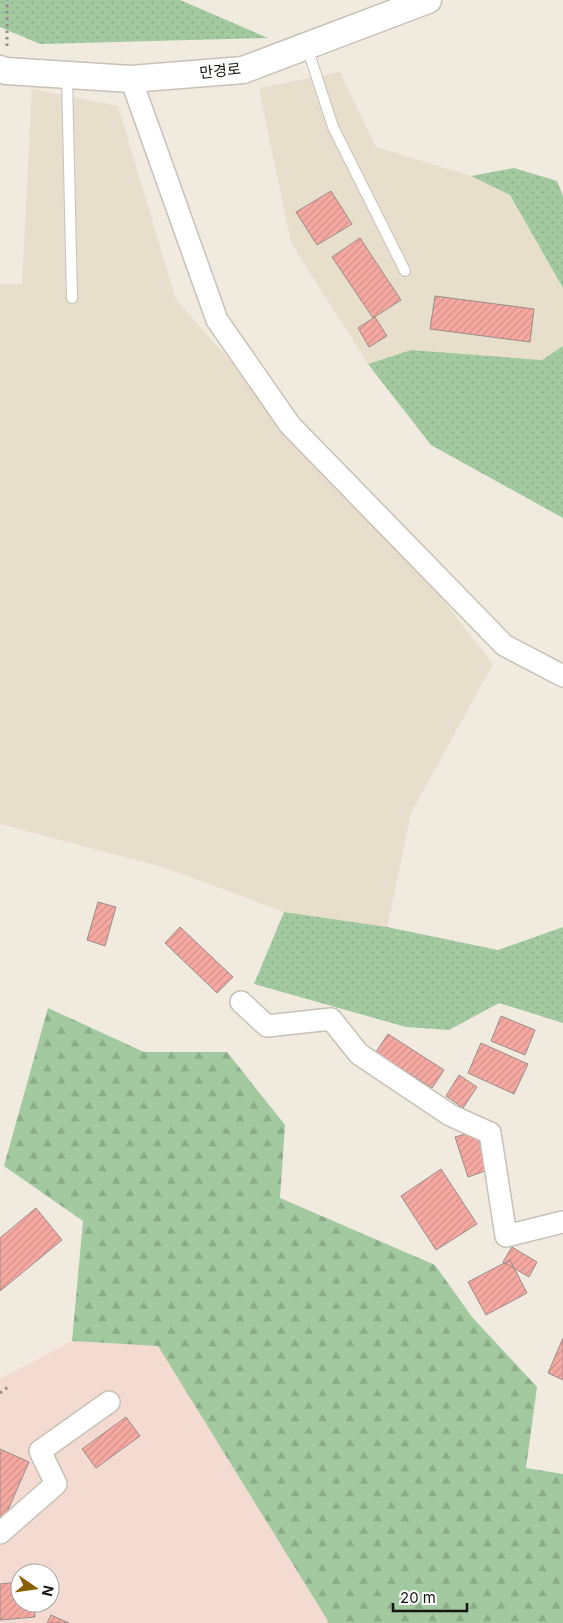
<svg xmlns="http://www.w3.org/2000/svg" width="563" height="1623" viewBox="0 0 563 1623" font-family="Inter,'Noto Sans KR',sans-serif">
	<defs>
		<pattern id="grass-dots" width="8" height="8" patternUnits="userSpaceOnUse" patternTransform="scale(1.25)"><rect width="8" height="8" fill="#a2c99f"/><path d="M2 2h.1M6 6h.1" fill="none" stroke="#8bac88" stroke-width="1.8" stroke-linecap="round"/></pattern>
		<pattern id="forest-firs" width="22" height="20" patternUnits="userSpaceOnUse" patternTransform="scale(1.25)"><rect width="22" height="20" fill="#a2c99f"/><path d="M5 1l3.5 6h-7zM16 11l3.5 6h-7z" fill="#8bac88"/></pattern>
		<pattern id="building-hatch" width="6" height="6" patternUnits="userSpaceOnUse" patternTransform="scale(1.25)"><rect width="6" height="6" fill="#f6a9a1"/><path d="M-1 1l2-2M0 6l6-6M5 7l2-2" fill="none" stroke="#d2918a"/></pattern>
	</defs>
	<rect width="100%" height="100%" fill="#f0eadf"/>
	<path fill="#f3dbd1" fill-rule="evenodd" d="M 72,1341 L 158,1346 L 328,1621 L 327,1623 L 0,1623 L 0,1379 ZM 20,1573 L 50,1573 L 50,1603 L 20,1603 Z"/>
	<path fill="#e8decc" d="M 340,72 L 376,147 L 471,176 L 510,195 L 563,288 L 563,346 L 542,360 L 411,350 L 368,364 L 291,243 L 259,88 Z
		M 32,89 L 118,106 L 176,300 L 435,590 L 493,664 L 411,813 L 387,927 L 284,912 L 166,868 L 0,824 L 0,284 L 22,284 Z"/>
	<path fill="url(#grass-dots)" d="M 0,0 L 180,0 L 268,38 L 40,44 L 0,27 Z
		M 514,168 L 557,181 L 563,196 L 563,288 L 510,195 L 471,176 Z
		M 563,346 L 563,518 L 431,445 L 368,364 L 411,350 L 542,360 Z
		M 284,912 L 387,927 L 498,950 L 563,927 L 563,1023 L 499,1003 L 449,1030 L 406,1027 L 254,984 Z"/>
	<path fill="url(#forest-firs)" d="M 48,1008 L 144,1052 L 227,1052 L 285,1125 L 280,1198 L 435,1265 L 472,1317 L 537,1387 L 526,1468 L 563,1474 L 563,1623 L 327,1623 L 328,1621 L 158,1346 L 72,1341 L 83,1221 L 4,1166 Z"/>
	<path fill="url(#building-hatch)" stroke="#9a8d8b" d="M 331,191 L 352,224 L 317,245 L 296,212 Z
		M 360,238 L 401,300 L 373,318 L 332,257 Z
		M 435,296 L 534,309 L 530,342 L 430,329 Z
		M 375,317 L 387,336 L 369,347 L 358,328 Z
		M 98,902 L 116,907 L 105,946 L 87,940 Z
		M 180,927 L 233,977 L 217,993 L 165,943 Z
		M 501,1016 L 535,1030 L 525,1055 L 491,1041 Z
		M 388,1034 L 444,1070 L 432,1088 L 376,1052 Z
		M 481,1043 L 528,1064 L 514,1094 L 468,1073 Z
		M 459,1075 L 477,1087 L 463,1108 L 446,1096 Z
		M 476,1131 L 488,1170 L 468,1177 L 455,1137 Z
		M 441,1169 L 477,1224 L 436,1250 L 401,1196 Z
		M 36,1208 L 62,1240 L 0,1291 L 0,1238 Z
		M 512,1247 L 537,1262 L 529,1277 L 503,1262 Z
		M 510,1260 L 527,1293 L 486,1315 L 468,1282 Z
		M 563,1338 L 563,1380 L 548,1373 Z
		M 126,1417 L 140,1436 L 96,1468 L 82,1449 Z
		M 0,1449 L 29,1462 L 4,1519 L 0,1517 Z
		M 20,1582 L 20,1603 L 34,1603 L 35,1617 L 0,1620 L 0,1584 Z
		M 51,1615 L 69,1623 L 47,1623 Z"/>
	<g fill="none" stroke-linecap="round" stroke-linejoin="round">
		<g stroke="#c7c1b7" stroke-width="12">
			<path id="service" d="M 307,47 L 333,127 L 405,271
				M 67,76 L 72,298"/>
		</g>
		<g stroke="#c7c1b7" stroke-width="24">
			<path id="minor" d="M 131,79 L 217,320 L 290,425 L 504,645 L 563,676
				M 241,1002 L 267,1026 L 331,1019 L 359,1054 L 450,1115 L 490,1133 L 506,1236 L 563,1222
				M 0,1533 L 56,1484 L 40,1451 L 109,1402"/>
		</g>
		<g stroke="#c7c1b7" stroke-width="29">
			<path id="tertiary" d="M 0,69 L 6,71 L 131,79 L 243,70 L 428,0"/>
		</g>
		<path stroke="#938f87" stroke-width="3" stroke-dasharray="2.5 4" stroke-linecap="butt" d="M 7,46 L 7,0
			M 0,1393 L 9,1386"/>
		<use href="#service" stroke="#fff" stroke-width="10"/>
		<use href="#minor" stroke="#fff" stroke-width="21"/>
		<use href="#tertiary" stroke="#fff" stroke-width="26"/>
	</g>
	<g text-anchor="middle" stroke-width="4" stroke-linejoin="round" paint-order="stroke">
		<g font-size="15" fill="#161410" stroke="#fff">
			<text transform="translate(220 71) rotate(-6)" y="5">만경로</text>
		</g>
	</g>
	<g transform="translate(35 1588) rotate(103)"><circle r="24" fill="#ffffff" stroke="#a2a19f"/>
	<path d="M0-4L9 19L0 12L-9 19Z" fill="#886000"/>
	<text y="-8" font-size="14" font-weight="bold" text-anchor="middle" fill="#161410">N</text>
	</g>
	<path d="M393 1603v8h74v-8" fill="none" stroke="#161410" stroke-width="2.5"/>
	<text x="400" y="1603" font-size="15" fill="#161410" stroke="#ffffff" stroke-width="4" paint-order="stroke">20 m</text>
</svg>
